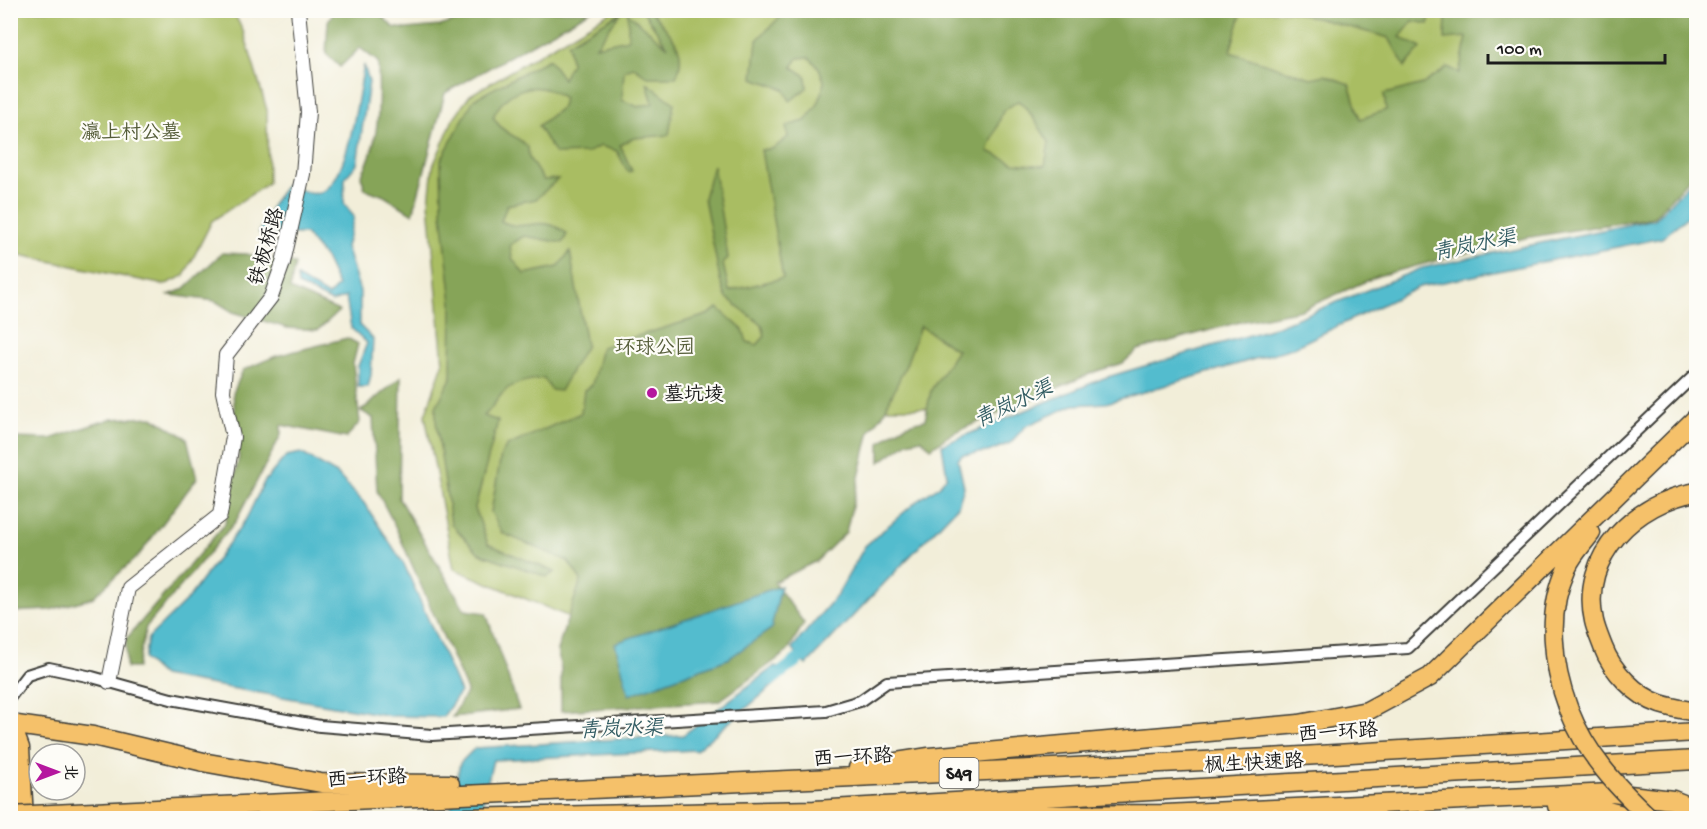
<svg xmlns="http://www.w3.org/2000/svg" width="1707" height="829" viewBox="0 0 1707 829" font-family="'Gochi Hand','LXGW WenKai TC',sans-serif">
	<rect width="100%" height="100%" fill="#fdfcf7"/>
	<filter id="ink" filterUnits="userSpaceOnUse"><feTurbulence type="fractalNoise" baseFrequency=".0167" numOctaves="2"/><feDisplacementMap in="SourceGraphic" scale="12" xChannelSelector="R" yChannelSelector="G"/><feConvolveMatrix kernelMatrix="1 2 1 2 8 2 1 2 1" color-interpolation-filters="sRGB"/></filter>
	<filter id="wash" filterUnits="userSpaceOnUse"><feTurbulence type="fractalNoise" baseFrequency=".008" numOctaves="4" result="noise"/><feDisplacementMap in="SourceGraphic" scale="24" xChannelSelector="R" yChannelSelector="G"/><feGaussianBlur stdDeviation="1.35" result="paint"/><feColorMatrix in="noise" values="0 0 0 0 0 0 0 0 0 0 0 0 0 0 0 0 0 1.4 0 .05"/><feComposite in="paint" operator="in"/></filter>
	<g filter="url(#wash)">
		<rect width="100%" height="100%" fill="#f2eed9"/>
		<path fill="#a9bd62" stroke="#626c3f" stroke-width="1.5" d="M 11,10 L 233,11 L 244,33 L 267,110 L 268,183 L 212,221 L 184,276 L 164,285 L 20,255 L 11,256 Z
			M 612,11 L 1696,11 L 1696,166 L 1649,220 L 1529,233 L 1078,359 L 1002,408 L 860,408 L 598,629 L 454,569 L 425,415 L 443,364 L 429,202 L 433,166 L 453,119 L 470,95 Z"/>
		<path fill="#86a458" stroke="#51603a" stroke-width="1.5" fill-rule="evenodd" d="M 335,10 L 377,11 L 393,27 L 406,29 L 440,26 L 486,11 L 590,11 L 445,93 L 413,214 L 384,196 L 365,189 L 361,176 C 381,143 379,100 378,62 L 360,48 L 340,67 L 326,54 L 328,21 Z
			M 643,11 L 651,11 C 668,33 690,47 676,77 L 648,77 L 634,67 L 624,70 L 622,100 L 638,107 L 653,103 L 647,83 L 674,103 L 669,135 L 634,138 L 620,145 L 632,171 L 628,172 L 617,151 L 600,146 L 587,153 L 555,154 L 538,126 L 562,107 L 564,98 C 536,78 507,88 493,117 C 505,136 514,133 528,147 L 529,158 L 543,180 L 558,179 L 536,199 L 507,205 L 501,221 C 527,235 540,211 567,234 L 563,243 L 524,236 L 510,245 L 512,258 L 524,274 L 558,267 L 570,251 L 586,345 L 560,391 L 551,390 L 544,378 C 531,380 512,382 503,393 C 496,400 492,409 484,416 L 498,421 L 475,508 L 488,544 L 555,572 L 547,577 L 479,553 L 451,524 L 436,421 L 436,407 L 451,378 L 452,303 L 442,213 L 441,160 L 474,99 L 549,59 L 563,79 L 571,63 L 568,43 L 621,12 L 596,46 L 628,39 L 628,13 L 668,47 Z
			M 786,11 L 1242,11 L 1230,52 L 1311,78 L 1325,75 L 1349,84 L 1360,119 L 1386,110 L 1384,94 L 1423,84 L 1448,67 L 1459,73 L 1467,37 L 1445,39 L 1446,16 L 1450,11 L 1696,11 L 1696,171 L 1654,217 L 1525,238 L 1439,260 L 1378,276 L 1301,310 L 1240,322 L 1138,350 L 1123,363 L 1097,371 L 953,433 L 931,448 L 921,439 L 908,442 L 880,462 L 880,443 C 895,430 905,423 925,420 L 931,390 L 957,350 L 920,326 L 906,365 L 883,414 L 870,431 L 846,532 L 817,561 L 774,582 L 804,623 L 787,652 L 719,701 L 561,711 L 561,669 L 557,650 L 581,580 L 568,561 L 502,533 L 491,512 L 501,455 L 507,446 L 581,413 L 584,390 L 592,385 L 601,347 L 707,315 L 718,308 L 743,330 L 747,342 L 757,345 L 765,336 L 762,325 L 726,297 L 720,279 L 704,198 L 713,165 L 728,258 L 723,264 L 729,291 L 783,278 L 761,150 L 774,148 L 788,137 L 786,126 L 805,121 L 818,104 L 822,93 L 824,81 L 819,68 L 809,57 L 798,58 L 792,67 L 806,76 L 807,88 L 790,101 L 784,89 L 753,78 L 757,40 ZM 1018,101 C 1029,107 1041,131 1049,142 L 1045,166 L 1014,163 L 988,151 L 1003,111 Z
			M 1291,11 L 1429,11 L 1429,24 L 1413,21 L 1400,37 L 1421,48 L 1405,67 L 1389,38 Z
			M 222,253 L 246,254 L 295,264 L 290,289 L 339,311 L 318,330 L 287,328 L 233,312 L 215,301 L 169,295 L 184,289 Z
			M 347,338 L 358,344 L 353,364 L 360,422 L 346,438 L 281,425 L 281,435 L 236,521 L 146,627 L 137,668 L 126,668 L 126,639 L 225,524 L 239,457 L 233,393 L 243,370 L 276,356 Z
			M 401,377 L 399,499 L 465,610 L 486,613 L 519,709 L 452,717 L 467,691 L 395,526 L 377,491 L 373,418 L 361,411 Z
			M 152,417 L 187,438 L 197,478 L 139,555 L 92,598 L 50,610 L 11,612 L 11,438 L 50,439 L 110,419 Z"/>
		<path fill="#52bcce" stroke="#376c75" stroke-width="1.5" d="M 364,65 L 369,82 L 357,164 L 345,178 L 344,203 L 354,217 L 346,247 L 360,291 L 360,326 L 373,339 L 371,375 L 368,387 L 358,387 L 358,366 L 367,343 L 351,328 L 346,297 L 332,302 L 298,285 L 297,277 L 328,296 L 338,286 L 325,258 L 305,234 L 259,233 L 273,203 L 287,184 C 297,188 311,197 322,192 C 349,179 358,94 364,65 Z
			M 1696,176 L 1696,209 L 1662,238 L 1419,287 L 1292,348 L 1106,403 L 1073,405 L 1026,426 L 1010,443 L 988,452 L 962,455 L 958,460 L 964,487 L 958,506 L 806,665 L 792,648 L 837,595 L 865,546 L 917,501 L 938,487 L 947,476 L 942,445 L 1104,378 L 1270,329 L 1422,268 L 1655,219 Z
			M 301,453 L 337,474 L 364,503 L 404,564 L 460,692 L 443,717 L 391,716 L 162,676 L 144,659 L 148,638 L 187,600 L 218,558 L 246,519 L 264,482 L 286,456 Z
			M 781,586 L 771,629 L 728,659 L 629,695 L 615,643 Z
			M 775,666 L 787,674 L 696,750 L 493,760 L 479,818 L 449,818 L 460,763 L 475,748 L 683,735 Z"/>
		<g fill="none" stroke-linecap="round" stroke-linejoin="round">
			<path stroke="#52bcce" stroke-width="12" d="M 770,681 L 813,648"/>
		</g>
	</g>
	<g filter="url(#ink)">
		<g fill="none" stroke-linecap="round" stroke-linejoin="round">
			<g stroke="#3c3c38" stroke-width="14">
				<path id="minor" d="M 10,697 L 27,675 L 49,668 L 92,677 L 171,699 L 320,726 L 432,735 L 826,711 L 860,701 L 887,682 L 1408,648 L 1696,374"/>
			</g>
			<g stroke="#3c3c38" stroke-width="16">
				<path id="tertiary" d="M 109,682 L 128,588 L 220,515 L 233,437 L 223,392 L 226,355 L 271,297 L 283,263 L 303,174 L 308,112 L 298,10"/>
			</g>
			<g stroke="#3c3c38" stroke-width="21">
				<path id="trunk" d="M 1696,492 C 1637,502 1579,555 1594,621 C 1596,630 1600,639 1603,647 C 1612,671 1636,696 1660,704 C 1672,708 1685,710 1696,712
					M 1569,710 C 1552,665 1546,613 1567,567 C 1572,555 1583,544 1591,533
					M 10,724 L 93,736 L 208,763 L 321,783 L 450,784
					M 11,724 L 20,748 L 24,818
					M 858,768 L 929,757 L 1299,724 L 1367,711 L 1430,677 L 1696,418
					M 220,806 L 1269,758 L 1696,732
					M 1557,806 L 1592,807 L 1634,818
					M 891,816 L 1165,814 L 1612,793 L 1673,800 L 1696,809
					M 462,818 L 814,810 L 1696,760"/>
			</g>
			<use href="#minor" stroke="#fff" stroke-width="10"/>
			<use href="#tertiary" stroke="#fff" stroke-width="14"/>
			<use href="#trunk" stroke="#f5c16b" stroke-width="18"/>
			<g stroke="#3c3c38" stroke-width="21" stroke-linecap="butt">
				<path id="trunk-bridge" d="M 1569,710 C 1586,754 1616,786 1650,818
					M 10,816 L 220,806"/>
			</g>
			<use href="#trunk-bridge" stroke="#f5c16b" stroke-width="18"/>
		</g>
	</g>
	<circle fill="#b5179e" stroke="#fdfcf7" stroke-width="2" cx="652" cy="393" r="6"/>
	<g text-anchor="middle" stroke-width="4.5" stroke-linejoin="round" paint-order="stroke">
		<rect fill="#fdfcf7" stroke="#605f5e" stroke-width="1.5" x="939.5" y="758" width="39" height="30" rx="4.5"/>
		<g font-size="18" font-weight="bold" fill="#1c1c1c">
			<text x="959" y="779">S49</text>
		</g>
		<g font-size="20" fill="#545c38" stroke="#fdfcf7">
			<text x="131" y="138">瀛上村公墓</text>
			<text x="655" y="353">环球公园</text>
		</g>
		<g font-size="20" fill="#1c1c1c" stroke="#fdfcf7">
			<text transform="translate(265 246) rotate(-74)" y="7">铁板桥路</text>
			<text transform="translate(1338 731) rotate(-4)" y="7">西一环路</text>
			<text transform="translate(853 756) rotate(-3)" y="7">西一环路</text>
			<text transform="translate(1254 762) rotate(-3)" y="7">枫生快速路</text>
			<text transform="translate(367 777) rotate(-3)" y="7">西一环路</text>
		</g>
		<g font-size="20" fill="#1c1c1c" stroke="#fdfcf7" text-anchor="start">
			<text x="664" y="400">墓坑堎</text>
		</g>
		<g font-size="21" font-style="italic" fill="#325c63" stroke="#fdfcf7">
			<text transform="translate(1474 244) rotate(-11)" y="7">青岚水渠</text>
			<text transform="translate(1013 403) rotate(-25)" y="7">青岚水渠</text>
			<text transform="translate(621 728) rotate(-2)" y="7">青岚水渠</text>
		</g>
	</g>
	<rect width="1707" height="829" fill="none" stroke="#fdfcf7" stroke-width="36"/>
	<g transform="translate(57 772) rotate(90)"><circle r="28" fill="#fdfcf7" stroke="#a3a29f" stroke-width="1.5"/>
	<path d="M0-4.5L10 22L0 15L-10 22Z" fill="#b5179e"/>
	<text y="-9" font-size="16" font-weight="bold" text-anchor="middle" fill="#1c1c1c">北</text>
	</g>
	<path d="M1488 54v9h177v-9" fill="none" stroke="#1c1c1c" stroke-width="3"/>
	<text x="1497" y="54" font-size="18" fill="#1c1c1c" stroke="#fdfcf7" stroke-width="4.5" paint-order="stroke">100 m</text>
</svg>
